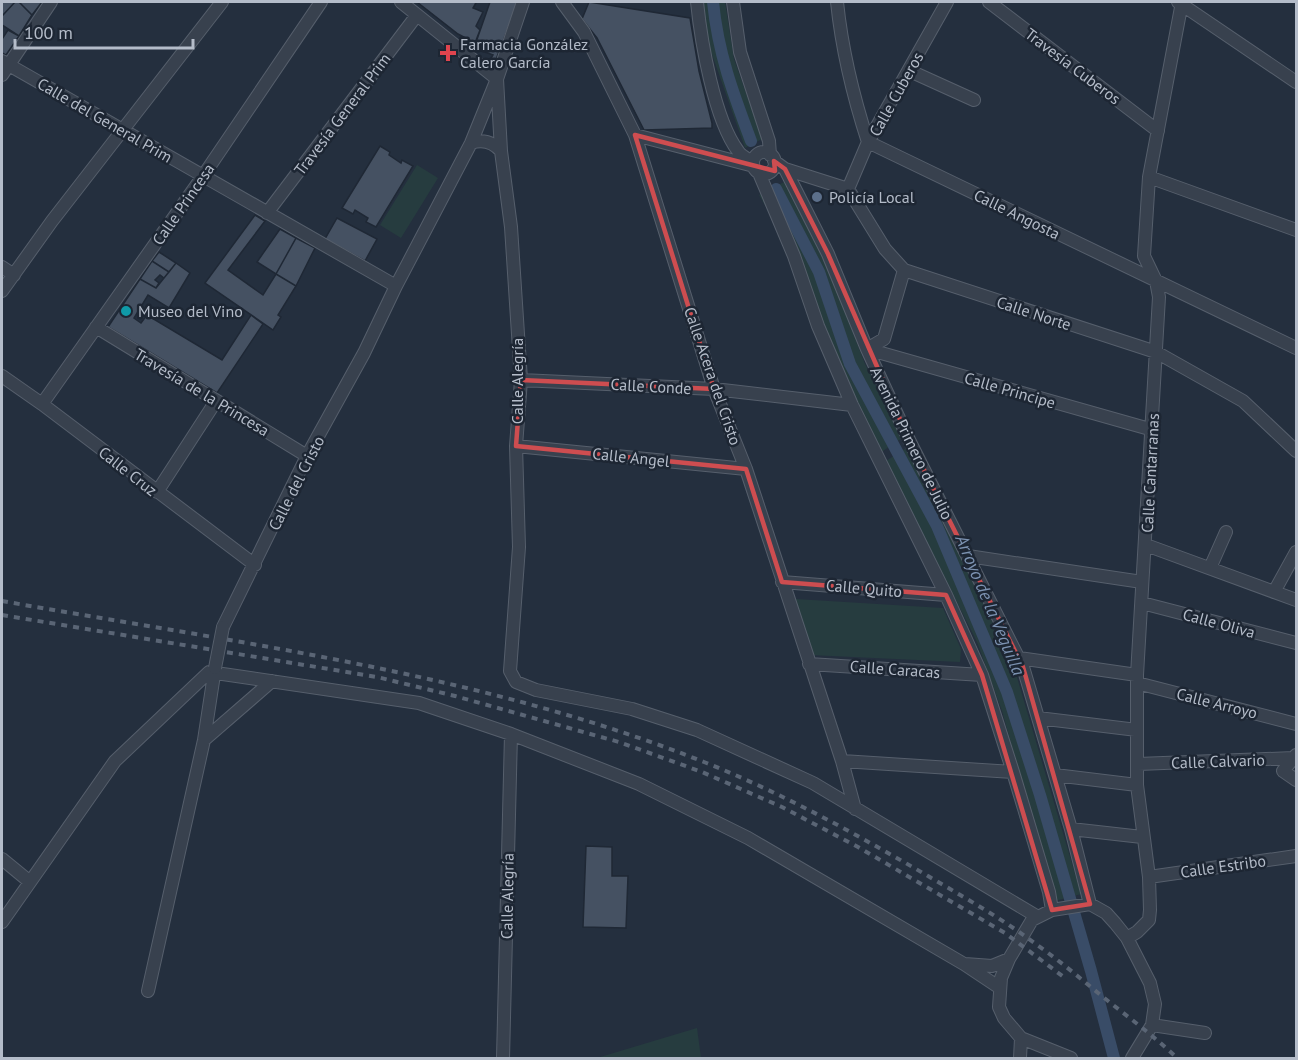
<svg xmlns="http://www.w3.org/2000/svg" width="1298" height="1060" viewBox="0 0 1298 1060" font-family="'PT Sans',sans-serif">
	<rect width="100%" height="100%" fill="#242f3e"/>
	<path fill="#263c3f" d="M 701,2 L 725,2 L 734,59 L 762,139 L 745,148 L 709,46 Z
		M 417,165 L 438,178 L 401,238 L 380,225 Z
		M 786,181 L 822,253 L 865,364 L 902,438 L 880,453 L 843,374 L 794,256 L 759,195 Z
		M 911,445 L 1016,674 L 1081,894 L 1055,901 L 1002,711 L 977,642 L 918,525 L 881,464 Z
		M 796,599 L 943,608 L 961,649 L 960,662 L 810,655 L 795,614 Z
		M 697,1028 L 701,1058 L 597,1058 Z"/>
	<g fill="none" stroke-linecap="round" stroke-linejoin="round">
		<path stroke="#394c67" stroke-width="12" d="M 713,2 C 718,53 733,93 751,141
			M 776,189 L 819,272 L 850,364 L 937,526 L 1007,692 L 1040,795 L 1091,971 L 1114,1058"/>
	</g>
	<path fill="#455162" stroke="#1f2835" stroke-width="1.5" d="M 2,2 L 15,2 L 2,16 Z
		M 15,2 L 19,2 L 32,15 L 19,36 L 2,25 L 2,16 Z
		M 19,2 L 42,2 L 32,15 Z
		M 417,2 L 474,2 L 476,3 L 473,8 L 483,12 L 476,26 L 480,30 L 475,43 L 458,34 Z
		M 490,2 L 518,2 L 495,62 L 490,60 L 493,55 L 474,48 Z
		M 589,2 L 690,18 L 699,71 L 712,123 L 712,128 L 644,130 L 597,38 L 582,19 Z
		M 8,30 L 19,36 L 6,55 L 2,53 L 2,39 Z
		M 380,146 L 390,152 L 389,155 L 401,163 L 402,160 L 413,166 L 376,227 L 366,222 L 368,218 L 355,210 L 353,214 L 342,208 Z
		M 255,215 L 265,221 L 228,270 L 263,295 L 276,274 L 296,286 L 278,315 L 281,317 L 273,330 L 205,283 Z
		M 337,218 L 377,239 L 365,261 L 325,239 Z
		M 280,229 L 296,238 L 276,274 L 257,262 Z
		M 296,238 L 315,248 L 296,286 L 276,274 Z
		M 159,252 L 176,263 L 169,272 L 152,261 Z
		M 152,261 L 169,272 L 164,278 L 160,275 L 155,280 L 159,283 L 156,288 L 140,279 Z
		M 176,263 L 190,273 L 169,308 L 148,295 L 134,318 L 141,323 L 147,315 L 222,360 L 251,315 L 263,324 L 217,393 L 108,327 L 140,279 L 156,288 Z
		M 586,846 L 612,847 L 612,876 L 628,876 L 626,928 L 583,927 Z"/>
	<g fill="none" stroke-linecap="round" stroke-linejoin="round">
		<g stroke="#565f6c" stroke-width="14">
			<path id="street" d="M 401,2 L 497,79 L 501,151 L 511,227 L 521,380 L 516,446 L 519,547 L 510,671 L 516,682 L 536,690 L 632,709 L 697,730 L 813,783 L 1038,917
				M 562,2 L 584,32 L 635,135 L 714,389 L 746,469 L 842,761 L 855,809
				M 697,2 C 701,41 714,119 738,151 C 741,156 748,159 753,162
				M 733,2 L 740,52 L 769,141 L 770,155
				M 837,2 C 842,50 853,96 868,142 L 1296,348
				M 989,2 L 1158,131
				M 1178,2 L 1296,82
				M 2,61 L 396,286
				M 910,71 L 974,100
				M 2,75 L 51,2
				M 635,135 L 750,165
				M 471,143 C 482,139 493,142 501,151
				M753 163a11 11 0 1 1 22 0a11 11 0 1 1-22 0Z
				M 774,161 L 785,169 L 828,254 L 867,349 L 909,440 L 1023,667 L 1071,829 L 1090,904
				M 785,169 L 848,189 L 885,249 L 904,270 L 1156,352 L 1243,401 L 1296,451
				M 759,173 L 794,256 L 818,326 L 852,405 L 946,595 L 982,675 L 1013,772 L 1049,892 L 1052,910
				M 1149,177 L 1296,230
				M 848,189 L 868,142 L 947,2
				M 267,213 L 417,15
				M 2,267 L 14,275
				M 2,291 L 52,221 L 222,2
				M 96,327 L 307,456
				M 867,349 L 1153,430
				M 867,349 L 884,339 L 904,270
				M 2,376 L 42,404 L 255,565
				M 521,380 L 714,389 L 852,405
				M 42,404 L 203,176 L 321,2
				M 516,446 L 746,469
				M 157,492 L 216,401
				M 1146,545 L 1296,600
				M 968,556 L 1142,582
				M 1210,568 L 1226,532
				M 782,582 L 946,595
				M 1274,592 L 1296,552
				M 1142,603 L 1296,643
				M 223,627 L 307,456 L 364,353 L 396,286 L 471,143 L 497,79 L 523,2
				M 1019,658 L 1137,675
				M 809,664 L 982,675
				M 1137,683 L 1296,724
				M 1038,718 L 1137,730
				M 204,740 L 272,681
				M 1296,755 L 1283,771 L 1296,780
				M 842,761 L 1013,772
				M 1138,764 L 1293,758
				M 1055,775 L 1137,785
				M 1071,829 L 1142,837
				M 2,859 L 30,882
				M 1149,877 L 1296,856
				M 2,922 L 115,761 L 209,672 L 419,703 L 511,734 L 639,784 L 748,838 L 964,964 L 1000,988
				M 1127,938 L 1137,932 L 1149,920 L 1150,910 L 1149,877 L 1137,785 L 1137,675 L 1159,297 L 1156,281 L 1144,256 L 1149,177 L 1182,2
				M 965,964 L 992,966 L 1009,959
				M 148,991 L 204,740 L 215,668
				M 1152,1025 L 1205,1033
				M 503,1058 L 511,734
				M 1020,1058 L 1021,1038
				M 1071,1058 L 1021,1038 L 1004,1018 L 999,1007 L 1001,978 L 1009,959 L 1032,920 L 1052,910 L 1090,904 L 1106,913 L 1115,923 L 1127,938 L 1150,983 L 1155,1004 L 1152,1025 L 1132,1058"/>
		</g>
		<use href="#street" stroke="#38414e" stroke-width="12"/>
		<path stroke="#5a6575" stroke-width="4" stroke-dasharray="6 6" stroke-linecap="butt" d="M 2,601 C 238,643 480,673 704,762 C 782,793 856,834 928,876 C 965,898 1003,919 1037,945 C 1060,961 1081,979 1103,997 C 1128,1017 1154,1036 1177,1058
			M 2,615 L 377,677 L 455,696 L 619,742 L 702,772 L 782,807 L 858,847 L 1005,933 L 1065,978"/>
		<g stroke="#565f6c" stroke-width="14" stroke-linecap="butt">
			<path id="street-bridge" d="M 215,668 L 223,627"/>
		</g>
		<use href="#street-bridge" stroke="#38414e" stroke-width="12"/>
	</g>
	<path fill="none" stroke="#ce4d50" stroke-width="4.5" stroke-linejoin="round" d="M 635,135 L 775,171 L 774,161 L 785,169 L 828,254 L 909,440 L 1023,667 L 1090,904 L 1052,910 L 982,675 L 946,595 L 782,582 L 746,469 L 516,446 L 521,380 L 714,389 Z"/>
	<path fill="#e0444e" stroke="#1d2633" stroke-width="2" d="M445 44h6v6h6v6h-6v6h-6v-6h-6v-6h6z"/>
	<circle fill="#5c6f8a" stroke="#1d2633" stroke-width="2" cx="817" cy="197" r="6"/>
	<circle fill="#0f9aa8" stroke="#1d2633" stroke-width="2" cx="126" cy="311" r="6"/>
	<g text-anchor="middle" stroke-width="5" stroke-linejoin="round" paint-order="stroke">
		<g font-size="16" fill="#b4bcc9" stroke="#1d2633" text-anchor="start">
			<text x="460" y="50">Farmacia González<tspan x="460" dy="18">Calero García</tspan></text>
			<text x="829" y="203">Policía Local</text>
			<text x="138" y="317">Museo del Vino</text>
		</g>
		<g font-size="16" fill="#b4bcc9" stroke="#1d2633">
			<text transform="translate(1073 66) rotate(37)" y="6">Travesía Cuberos</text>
			<text transform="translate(896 94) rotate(-61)" y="6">Calle Cuberos</text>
			<text transform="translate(342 114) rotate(-53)" y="6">Travesía General Prim</text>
			<text transform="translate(105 120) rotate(30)" y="6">Calle del General Prim</text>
			<text transform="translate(183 204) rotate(-55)" y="6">Calle Princesa</text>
			<text transform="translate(1017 214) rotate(26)" y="6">Calle Angosta</text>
			<text transform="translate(1034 313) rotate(18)" y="6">Calle Norte</text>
			<text transform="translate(713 376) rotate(71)" y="6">Calle Acera del Cristo</text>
			<text transform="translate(517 381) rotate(-90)" y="6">Calle Alegría</text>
			<text transform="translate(651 386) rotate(3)" y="6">Calle Conde</text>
			<text transform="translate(1010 390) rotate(16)" y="6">Calle Principe</text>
			<text transform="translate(202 392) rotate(31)" y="6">Travesía de la Princesa</text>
			<text transform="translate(912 443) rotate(64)" y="6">Avenida Primero de Julio</text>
			<text transform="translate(631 457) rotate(6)" y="6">Calle Angel</text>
			<text transform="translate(128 471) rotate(38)" y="6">Calle Cruz</text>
			<text transform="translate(1150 473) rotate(-87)" y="6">Calle Cantarranas</text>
			<text transform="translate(296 483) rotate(-63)" y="6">Calle del Cristo</text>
			<text transform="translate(864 588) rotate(5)" y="6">Calle Quito</text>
			<text transform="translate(1219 623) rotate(15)" y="6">Calle Oliva</text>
			<text transform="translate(895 669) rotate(4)" y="6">Calle Caracas</text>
			<text transform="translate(1217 703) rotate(14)" y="6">Calle Arroyo</text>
			<text transform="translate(1218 761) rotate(-2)" y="6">Calle Calvario</text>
			<text transform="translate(1223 866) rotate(-8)" y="6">Calle Estribo</text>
			<text transform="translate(507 896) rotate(-89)" y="6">Calle Alegría</text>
		</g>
		<g font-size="18" font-style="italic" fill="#7c92b1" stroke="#1d2633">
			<text transform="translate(990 605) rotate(67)" y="6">Arroyo de la Veguilla</text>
		</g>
	</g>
	<rect width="1298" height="1060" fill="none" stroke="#b4bcc9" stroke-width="6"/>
	<path d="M15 39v9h178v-9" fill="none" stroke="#b4bcc9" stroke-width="3"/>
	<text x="24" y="39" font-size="18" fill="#b4bcc9" stroke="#1d2633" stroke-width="4.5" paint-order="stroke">100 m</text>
</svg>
